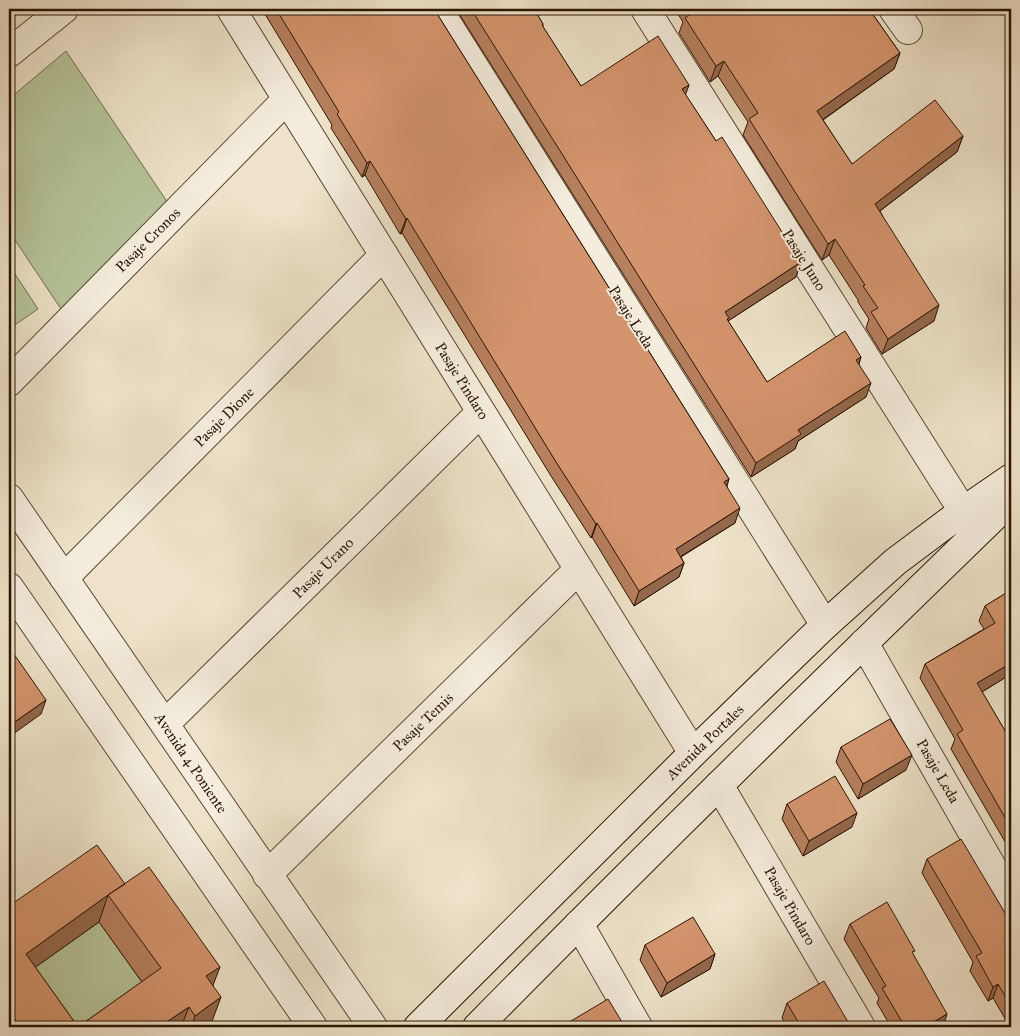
<svg xmlns="http://www.w3.org/2000/svg" width="1020" height="1036" viewBox="0 0 1020 1036" font-family="'IM FELL Great Primer',serif">
	<rect width="100%" height="100%" fill="#eee3ca"/>
	<filter id="stains"><feTurbulence type="fractalNoise" baseFrequency=".004" numOctaves="4"/><feColorMatrix values="0 0 0 0 .2 0 0 0 0 .09 0 0 0 0 .02 0 0 0 .5 -.17"/></filter>
	<radialGradient id="worn" r=".72"><stop offset=".6" stop-color="#630" stop-opacity="0"/><stop offset="1" stop-color="#630" stop-opacity=".3"/></radialGradient>
	<path fill="#b5c499" stroke="#706c4e" d="M 66,51 L 170,206 L 65,315 L 9,231 L 9,99 Z
		M 9,265 L 38,309 L 9,329 Z
		M 99,922 L 151,995 L 106,1027 L 49,1027 L 16,981 Z"/>
	<g fill="none" stroke-linecap="round" stroke-linejoin="round">
		<g stroke="#5c4834" stroke-width="30">
			<path id="minor" d="M 231,9 L 693,753
				M 438,9 L 825,625
				M 645,9 L 963,511
				M 893,9 L 908,30
				M 9,53 L 64,9
				M 9,382 L 287,99
				M 64,578 L 384,255
				M 864,643 L 1011,900
				M 165,724 L 481,412
				M 719,785 L 861,1027
				M 267,875 L 579,569
				M 579,924 L 638,1027"/>
		</g>
		<g stroke="#5c4834" stroke-width="30">
			<path id="tertiary" d="M 9,498 L 373,1027
				M 9,587 L 313,1027"/>
		</g>
		<g stroke="#2b1402" stroke-width="30">
			<path id="secondary" d="M 418,1027 L 693,753 L 825,625 L 895,562 L 963,511 L 1011,478
				M 477,1027 C 650,851 827,679 1004,507 L 1011,499"/>
		</g>
		<use href="#minor" stroke="#f4eddd" stroke-width="28"/>
		<use href="#tertiary" stroke="#f4eddd" stroke-width="28"/>
		<use href="#secondary" stroke="#f4eddd" stroke-width="28"/>
	</g>
	<path fill="#b67f5e" stroke="#2b1402" fill-rule="evenodd" d="M 262,9 L 434,9 L 729,479 L 727,486 L 735,523 L 681,557 L 684,563 L 679,577 L 634,606 L 592,537 L 591,538 L 551,476 L 402,233 L 400,234 L 365,175 L 362,177 L 331,128 L 332,125 Z
		M 456,9 L 534,9 L 543,24 L 543,27 L 581,86 L 689,85 L 685,94 L 716,141 L 801,262 L 796,277 L 728,321 L 767,382 L 861,357 L 859,364 L 866,397 L 798,441 L 795,449 L 751,477 Z
		M 675,9 L 869,9 L 900,53 L 894,69 L 823,120 L 852,164 L 963,136 L 957,152 L 880,211 L 934,321 L 882,354 L 866,328 L 869,319 L 858,302 L 858,300 L 829,255 L 822,260 L 743,135 L 748,122 L 718,76 L 710,82 L 679,33 L 683,22 Z
		M 1011,590 L 1011,674 L 982,692 L 1011,741 L 1011,852 L 951,749 L 955,739 L 920,678 L 925,664 L 984,629 L 979,621 L 985,606 Z
		M 841,747 L 906,770 L 858,799 L 836,762 Z
		M 787,804 L 852,827 L 803,856 L 782,819 Z
		M 927,859 L 1011,923 L 1011,1027 L 1010,1027 L 993,998 L 988,1001 L 970,971 L 973,962 L 922,873 Z
		M 125,884 L 213,985 L 211,1024 L 207,1027 L 9,1027 L 9,906 ZM 99,922 L 142,982 L 78,1027 L 35,967 Z
		M 850,924 L 913,955 L 943,1027 L 891,1027 L 877,1003 L 879,998 L 844,939 Z
		M 645,945 L 715,954 L 710,969 L 661,997 L 640,960 Z
		M 787,1003 L 851,1027 L 788,1027 L 782,1018 Z"/>
	<path fill="#94684c" stroke="#2b1402" d="M 900,53 L 894,69 L 812,127 L 817,111 Z
		M 724,61 L 718,76 L 710,82 L 716,66 Z
		M 689,85 L 684,99 L 682,89 Z
		M 963,136 L 957,152 L 869,219 L 875,204 Z
		M 370,161 L 365,175 L 362,177 L 367,163 Z
		M 407,218 L 402,233 L 400,234 L 406,219 Z
		M 835,239 L 829,255 L 822,260 L 828,244 Z
		M 801,262 L 796,277 L 728,321 L 725,312 Z
		M 939,305 L 934,321 L 882,354 L 888,339 Z
		M 861,357 L 856,372 L 856,360 Z
		M 871,383 L 866,397 L 798,441 L 795,449 L 751,477 L 756,463 L 798,430 Z
		M 729,479 L 724,494 L 724,482 Z
		M 740,508 L 735,523 L 670,563 L 676,549 Z
		M 597,523 L 592,537 L 591,538 L 596,524 Z
		M 684,563 L 679,577 L 634,606 L 639,591 Z
		M 1011,663 L 1011,674 L 972,698 L 977,683 Z
		M 46,700 L 41,714 L 9,737 L 9,726 Z
		M 912,755 L 906,770 L 858,799 L 863,784 Z
		M 857,813 L 852,827 L 803,856 L 809,841 Z
		M 108,895 L 99,922 L 16,981 L 26,954 Z
		M 715,954 L 710,969 L 661,997 L 667,983 Z
		M 220,967 L 210,993 L 206,976 Z
		M 998,984 L 993,998 L 988,1001 L 993,987 Z
		M 221,997 L 211,1024 L 207,1027 L 191,1027 L 195,1016 Z
		M 189,1007 L 181,1027 L 159,1027 Z
		M 947,1014 L 943,1027 L 925,1027 Z"/>
	<path fill="#d4946d" stroke="#2b1402" fill-rule="evenodd" d="M 276,9 L 434,9 L 729,479 L 724,482 L 740,508 L 676,549 L 684,563 L 639,591 L 597,523 L 596,524 L 556,462 L 407,218 L 406,219 L 370,161 L 367,163 L 337,114 L 339,112 Z
		M 471,9 L 534,9 L 543,24 L 542,25 L 581,86 L 658,36 L 689,85 L 682,89 L 716,141 L 722,137 L 801,262 L 725,312 L 729,318 L 727,319 L 767,382 L 845,331 L 861,357 L 856,360 L 871,383 L 798,430 L 801,434 L 756,463 Z
		M 690,9 L 869,9 L 900,53 L 817,111 L 852,164 L 935,100 L 963,136 L 875,204 L 939,305 L 888,339 L 871,312 L 878,308 L 863,286 L 865,285 L 835,239 L 828,244 L 749,119 L 758,113 L 724,61 L 716,66 L 685,18 L 693,12 Z
		M 1011,590 L 1011,663 L 977,683 L 1011,741 L 1011,828 L 957,734 L 963,730 L 925,664 L 995,623 L 985,606 Z
		M 9,647 L 46,700 L 9,726 Z
		M 890,719 L 912,755 L 863,784 L 841,747 Z
		M 835,776 L 857,813 L 809,841 L 787,804 Z
		M 961,839 L 1011,923 L 1011,1006 L 998,984 L 993,987 L 976,956 L 982,953 L 927,859 Z
		M 97,845 L 125,884 L 108,895 L 149,867 L 220,967 L 206,976 L 221,997 L 195,1016 L 189,1007 L 159,1027 L 20,1027 L 9,1011 L 9,943 L 12,941 L 9,936 L 9,906 ZM 108,895 L 161,968 L 78,1027 L 26,954 Z
		M 887,902 L 915,951 L 912,952 L 947,1014 L 925,1027 L 905,1027 L 882,988 L 886,986 L 850,924 Z
		M 693,917 L 715,954 L 667,983 L 645,945 Z
		M 824,981 L 851,1027 L 801,1027 L 787,1003 Z
		M 608,999 L 625,1027 L 561,1027 Z"/>
	<g text-anchor="middle" stroke-width="4" stroke-linejoin="round" paint-order="stroke">
		<g font-size="15" fill="#2b1402" stroke="#f4eddd">
			<text transform="translate(148 240) rotate(-45)" y="5">Pasaje Cronos</text>
			<text transform="translate(804 260) rotate(58)" y="5">Pasaje Juno</text>
			<text transform="translate(631 317) rotate(58)" y="5">Pasaje Leda</text>
			<text transform="translate(462 381) rotate(58)" y="5">Pasaje Pindaro</text>
			<text transform="translate(224 417) rotate(-45)" y="5">Pasaje Dione</text>
			<text transform="translate(323 568) rotate(-45)" y="5">Pasaje Urano</text>
			<text transform="translate(423 722) rotate(-44)" y="5">Pasaje Temis</text>
			<text transform="translate(705 742) rotate(-44)" y="5">Avenida Portales</text>
			<text transform="translate(191 763) rotate(56)" y="5">Avenida 4 Poniente</text>
			<text transform="translate(938 771) rotate(60)" y="5">Pasaje Leda</text>
			<text transform="translate(790 906) rotate(60)" y="5">Pasaje Pindaro</text>
		</g>
	</g>
	<rect width="1020" height="1036" fill="none" stroke="#eee3ca" stroke-width="30"/>
	<rect x="10" y="10" width="1000" height="1016" fill="none" stroke="#2b1402" stroke-width="2.5"/>
	<rect x="15" y="15" width="990" height="1006" fill="none" stroke="#2b1402"/>
	<rect width="100%" height="100%" filter="url(#stains)"/>
	<rect width="100%" height="100%" fill="url(#worn)"/>
</svg>
